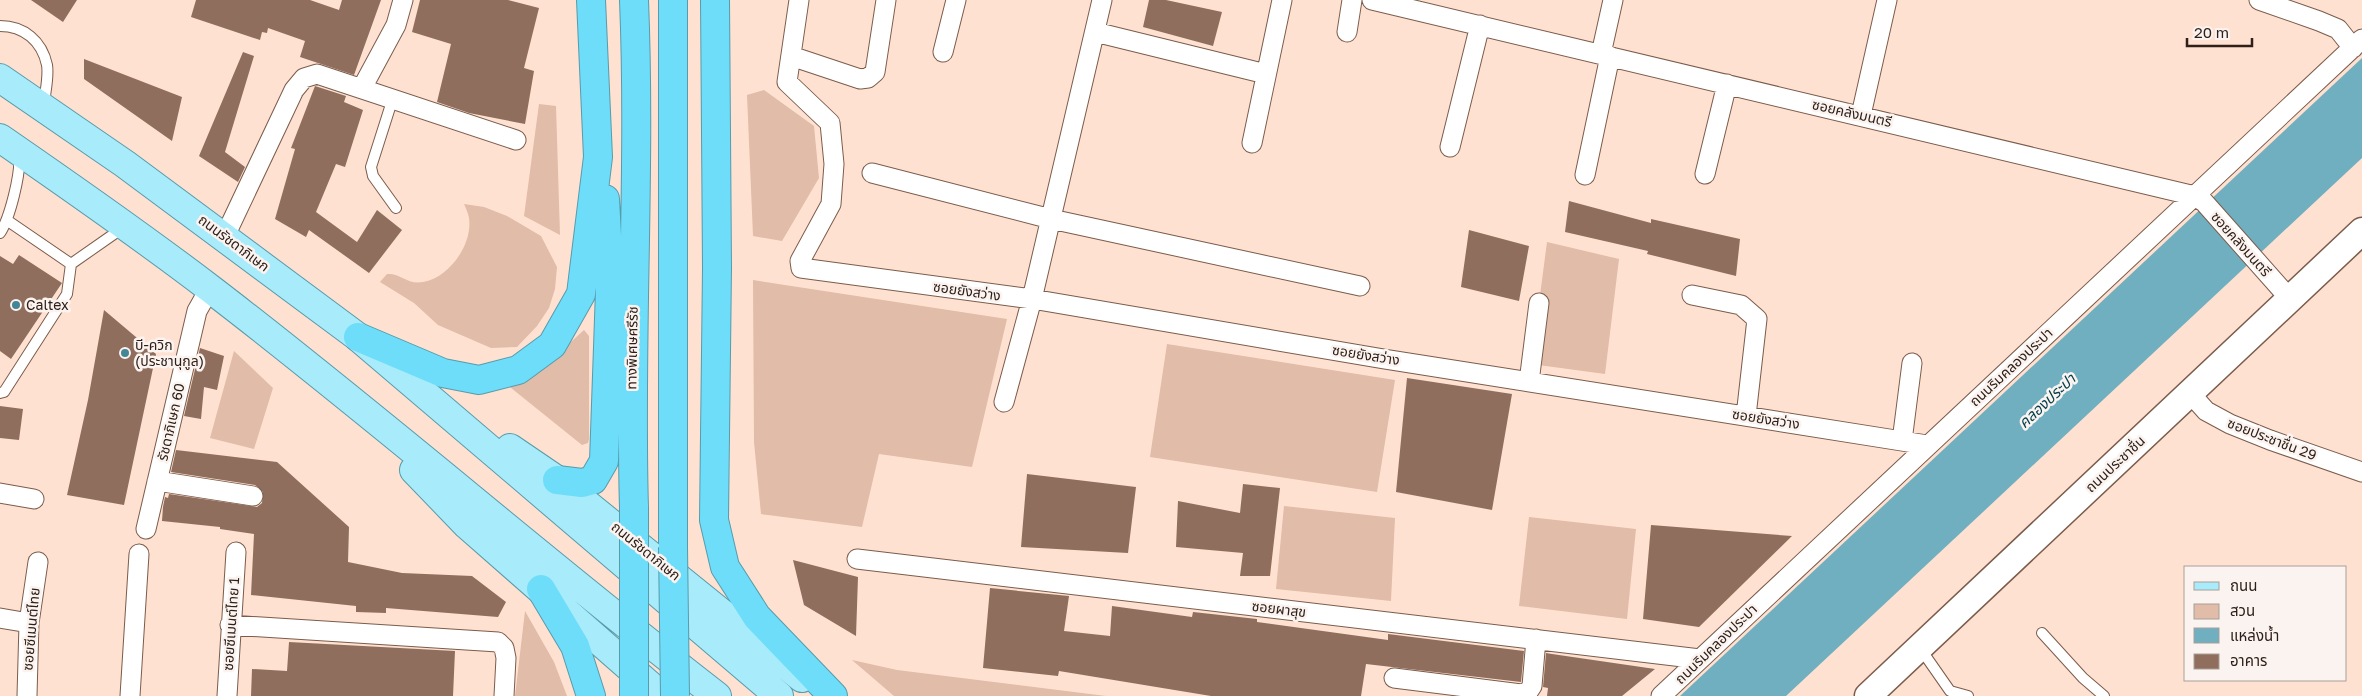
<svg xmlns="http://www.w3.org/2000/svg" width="2362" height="696" viewBox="0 0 2362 696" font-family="'Golos Text','Noto Sans Thai',sans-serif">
	<rect width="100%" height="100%" fill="#ffe1d1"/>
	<path fill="#e0bca9" d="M 764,90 L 814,126 L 819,178 L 782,241 L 753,236 L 747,95 Z
		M 539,104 L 556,106 L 560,235 L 524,216 Z
		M 464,204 L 484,207 L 507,216 L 541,236 L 557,267 L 555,289 L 549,308 L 537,326 L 517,347 L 491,348 L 438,325 L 414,303 L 380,282 L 387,274 C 401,273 407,285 423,282 C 449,278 473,244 469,218 C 468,213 466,208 464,204 Z
		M 1547,242 L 1619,259 L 1605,374 L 1531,364 Z
		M 753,280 L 1007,319 L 972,467 L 879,454 L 862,527 L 761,514 L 754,442 Z
		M 584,330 L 589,336 L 589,439 L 588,443 L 582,445 L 505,383 L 540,370 Z
		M 1167,344 L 1395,380 L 1377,492 L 1150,457 Z
		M 234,351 L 273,388 L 254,449 L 210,438 Z
		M 1284,506 L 1395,518 L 1391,601 L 1276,589 Z
		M 1529,517 L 1636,529 L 1627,619 L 1519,606 Z
		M 525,611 L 554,662 L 567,696 L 515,696 Z
		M 852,660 L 897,670 L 1106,696 L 894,696 Z"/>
	<path fill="#6fafc0" d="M 2362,58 L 2362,158 L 1786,696 L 1680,696 Z"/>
	<path fill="#8f6e5d" d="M 31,0 L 77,0 L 63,22 Z
		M 196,0 L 310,0 L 339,10 L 342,0 L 381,0 L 354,75 L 300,57 L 305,41 L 268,28 L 267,33 L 262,32 L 260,40 L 191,17 Z
		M 420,0 L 508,0 L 539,8 L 524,68 L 534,71 L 525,124 L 469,113 L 437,102 L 451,44 L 412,32 Z
		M 1149,0 L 1166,0 L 1222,12 L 1213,46 L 1143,27 Z
		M 243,52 L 254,56 L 225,152 L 245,167 L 238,182 L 199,156 Z
		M 84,59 L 182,97 L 172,141 L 84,79 Z
		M 315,86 L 346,96 L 344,102 L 363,110 L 345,167 L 336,164 L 316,212 L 357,242 L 377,210 L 402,230 L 369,273 L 309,230 L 306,237 L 275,219 L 295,149 L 291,148 Z
		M 1569,201 L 1651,223 L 1651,219 L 1740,239 L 1736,276 L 1647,254 L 1648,251 L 1565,232 Z
		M 1469,230 L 1529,246 L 1519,301 L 1461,287 Z
		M 19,255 L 62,283 L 11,359 L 0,351 L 0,256 L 13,264 Z
		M 104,310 L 156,354 L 124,505 L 67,495 L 88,400 Z
		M 200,348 L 224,356 L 217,390 L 204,387 L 201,419 L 184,416 Z
		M 1407,378 L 1512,394 L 1492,510 L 1396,492 Z
		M 0,406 L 23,409 L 19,440 L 0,438 Z
		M 176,450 L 277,462 L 349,527 L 348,562 L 402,573 L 472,576 L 506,602 L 498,617 L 386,608 L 386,613 L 356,612 L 356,606 L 251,595 L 254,534 L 220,529 L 220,527 L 162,521 L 163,507 L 165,497 L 168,498 L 169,494 L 257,507 L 262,503 L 263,492 L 255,485 L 171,472 Z
		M 1027,474 L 1136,487 L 1128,553 L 1021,547 Z
		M 1243,484 L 1280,488 L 1270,576 L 1240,576 L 1243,553 L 1176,547 L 1178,501 L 1240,513 Z
		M 1651,525 L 1792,536 L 1699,627 L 1643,619 Z
		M 793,560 L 858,577 L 856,636 L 804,605 Z
		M 990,588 L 1069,596 L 1064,631 L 1110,636 L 1112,606 L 1192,617 L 1193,612 L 1257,619 L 1257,622 L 1388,640 L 1388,634 L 1524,651 L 1521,682 L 1366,664 L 1361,696 L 1211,696 L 1059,671 L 1058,676 L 983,668 Z
		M 289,642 L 455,651 L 453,696 L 251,696 L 252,669 L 287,671 Z
		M 1546,653 L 1552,654 L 1655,669 L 1622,696 L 1547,696 L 1548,688 L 1543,687 Z"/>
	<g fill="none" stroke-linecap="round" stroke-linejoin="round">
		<g stroke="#7b5c4b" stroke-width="12">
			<path id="service" d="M 0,26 C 24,26 42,41 47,65 C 49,77 45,92 44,104
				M 393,98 L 371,167 L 373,176 L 396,208
				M 8,221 L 71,264
				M 0,233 C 10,218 21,173 19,156
				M 0,393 L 4,392 L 67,294 L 71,264 L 124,227
				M 2042,633 L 2083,678 L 2104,696
				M 1920,648 L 1950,691 L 1968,696"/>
		</g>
		<g stroke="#7b5c4b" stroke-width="21">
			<path id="minor" d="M 799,0 L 787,82 L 830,123 L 834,164 L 831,204 L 800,261 L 801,268 L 1032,299 L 1384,359 L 1927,445
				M 1372,0 L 2195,196 L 2204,202 L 2290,299
				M 2259,0 L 2319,21 L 2338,29 L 2353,48
				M 1095,32 L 1266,74
				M 1347,32 L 1352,0
				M 943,52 L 956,0
				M 1601,54 L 1613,0
				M 791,56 L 860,79 L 868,78 L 875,72 L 886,0
				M 362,88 L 396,25 L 403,0
				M 1861,115 L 1887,0
				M 1252,143 L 1282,0
				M 1450,147 L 1480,25
				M 872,173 L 1051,219 L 1360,286
				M 1705,174 L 1727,84
				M 1585,175 L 1610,56
				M 225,236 L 294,90 L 304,78 L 317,74 L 516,140
				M 1692,295 L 1741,305 L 1757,319 L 1746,416
				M 1529,382 L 1539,303
				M 2190,393 L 2206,411 L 2230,424 L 2270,440 L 2362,472
				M 1004,402 L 1032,299 L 1102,0
				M 1902,441 L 1912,363
				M 157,481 L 253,496
				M 0,493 L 34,499
				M 146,529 L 197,311 L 210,288
				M 857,559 L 1700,659
				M 0,618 L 29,623
				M 230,625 L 498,642 L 504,648 L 506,658 L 504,696
				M 1394,678 L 1521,694 L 1528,692 L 1532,686 L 1536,639
				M 27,696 L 29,623 L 38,562
				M 130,696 L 139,554
				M 227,696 L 236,552
				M 1661,696 L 2362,39"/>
		</g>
		<g stroke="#7b5c4b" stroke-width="29">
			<path id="secondary" d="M 1868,696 L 2362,231"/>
		</g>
		<g stroke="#589bab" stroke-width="30">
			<path id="primary" d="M 0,78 L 125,164 L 358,337 L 779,696
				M 0,138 C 71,187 143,237 212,290 C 383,421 546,564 717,696
				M 510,448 L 557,480 L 802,678
				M 414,470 L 467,525 L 662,696"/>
		</g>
		<g stroke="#589bab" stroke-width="30">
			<path id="motorway" d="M 634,0 C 641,169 629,339 634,508
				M 673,0 L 673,547
				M 715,0 L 717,268 L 714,520 L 725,567 L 757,617 L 833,696
				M 358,337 L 443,373 L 479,380 L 518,370 L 552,345 L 581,294 L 598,157 L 591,0
				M 557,480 L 582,483 L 593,480 L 604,461 L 610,290 L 605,199
				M 541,589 L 575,646 L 591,696"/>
		</g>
		<use href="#service" stroke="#fff" stroke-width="10"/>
		<use href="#minor" stroke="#fff" stroke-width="19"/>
		<use href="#secondary" stroke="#fff" stroke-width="26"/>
		<use href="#primary" stroke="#a8ebfb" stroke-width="28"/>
		<use href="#motorway" stroke="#6eddf9" stroke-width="28"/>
		<g stroke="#589bab" stroke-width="30" stroke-linecap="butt">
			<path id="motorway-bridge" d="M 673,547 L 675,696
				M 634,696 L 634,508"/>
		</g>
		<use href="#motorway-bridge" stroke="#6eddf9" stroke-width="28"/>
	</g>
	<g fill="#448697" stroke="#fbf3ef" stroke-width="2">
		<circle cx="16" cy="305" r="5"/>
		<circle cx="125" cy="353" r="5"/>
	</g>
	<g text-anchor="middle" stroke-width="5" stroke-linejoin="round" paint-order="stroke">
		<g font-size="14" fill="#2e2019" stroke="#fbf3ef">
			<text transform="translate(1852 113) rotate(13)" y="5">ซอยคลังมนตรี</text>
			<text transform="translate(234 243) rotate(37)" y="5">ถนนรัชดาภิเษก</text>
			<text transform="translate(2241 244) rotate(48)" y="5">ซอยคลังมนตรี</text>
			<text transform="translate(967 291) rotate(8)" y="5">ซอยยังสว่าง</text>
			<text transform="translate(632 348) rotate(-89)" y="5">ทางพิเศษศรีรัช</text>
			<text transform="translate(1366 355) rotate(9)" y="5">ซอยยังสว่าง</text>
			<text transform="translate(2011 367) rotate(-43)" y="5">ถนนริมคลองประปา</text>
			<text transform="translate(1766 419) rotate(9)" y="5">ซอยยังสว่าง</text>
			<text transform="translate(171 422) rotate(-77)" y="5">รัชดาภิเษก 60</text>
			<text transform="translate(2272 439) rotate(21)" y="5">ซอยประชาชื่น 29</text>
			<text transform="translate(2115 464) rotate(-43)" y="5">ถนนประชาชื่น</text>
			<text transform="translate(646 551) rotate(39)" y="5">ถนนรัชดาภิเษก</text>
			<text transform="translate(1279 609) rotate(7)" y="5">ซอยผาสุข</text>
			<text transform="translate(231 624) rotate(-86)" y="5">ซอยซีเมนต์ไทย 1</text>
			<text transform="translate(31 629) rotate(-85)" y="5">ซอยซีเมนต์ไทย</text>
			<text transform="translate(1716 644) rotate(-44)" y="5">ถนนริมคลองประปา</text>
		</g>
		<g font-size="14" fill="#2e2019" stroke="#fbf3ef" text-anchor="start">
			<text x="26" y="310">Caltex</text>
			<text x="135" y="350">บี-ควิก<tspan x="135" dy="16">(ประชานุกูล)</tspan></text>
		</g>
		<g font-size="15" font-style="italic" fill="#02404d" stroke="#fbf3ef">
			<text transform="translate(2047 401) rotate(-43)" y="5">คลองประปา</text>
		</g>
	</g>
	<rect x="2184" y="566" width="162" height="115" fill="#fbf3ef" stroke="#a99f99"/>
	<rect x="2194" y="582" width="25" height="8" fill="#a8ebfb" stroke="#a99f99"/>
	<text x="2230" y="591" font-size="15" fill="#2e2019">ถนน</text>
	<rect x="2194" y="604" width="25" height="15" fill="#e0bca9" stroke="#a99f99"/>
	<text x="2230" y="616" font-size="15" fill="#2e2019">สวน</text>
	<rect x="2194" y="628" width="25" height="15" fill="#6fafc0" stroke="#a99f99"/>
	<text x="2230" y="641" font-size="15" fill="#2e2019">แหล่งน้ำ</text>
	<rect x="2194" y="654" width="25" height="15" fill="#8f6e5d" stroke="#a99f99"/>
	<text x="2230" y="666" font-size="15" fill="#2e2019">อาคาร</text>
	<path d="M2187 38v8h65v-8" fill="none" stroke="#2e2019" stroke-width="2.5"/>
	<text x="2194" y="38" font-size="15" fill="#2e2019" stroke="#fbf3ef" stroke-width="4" paint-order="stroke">20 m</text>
</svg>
